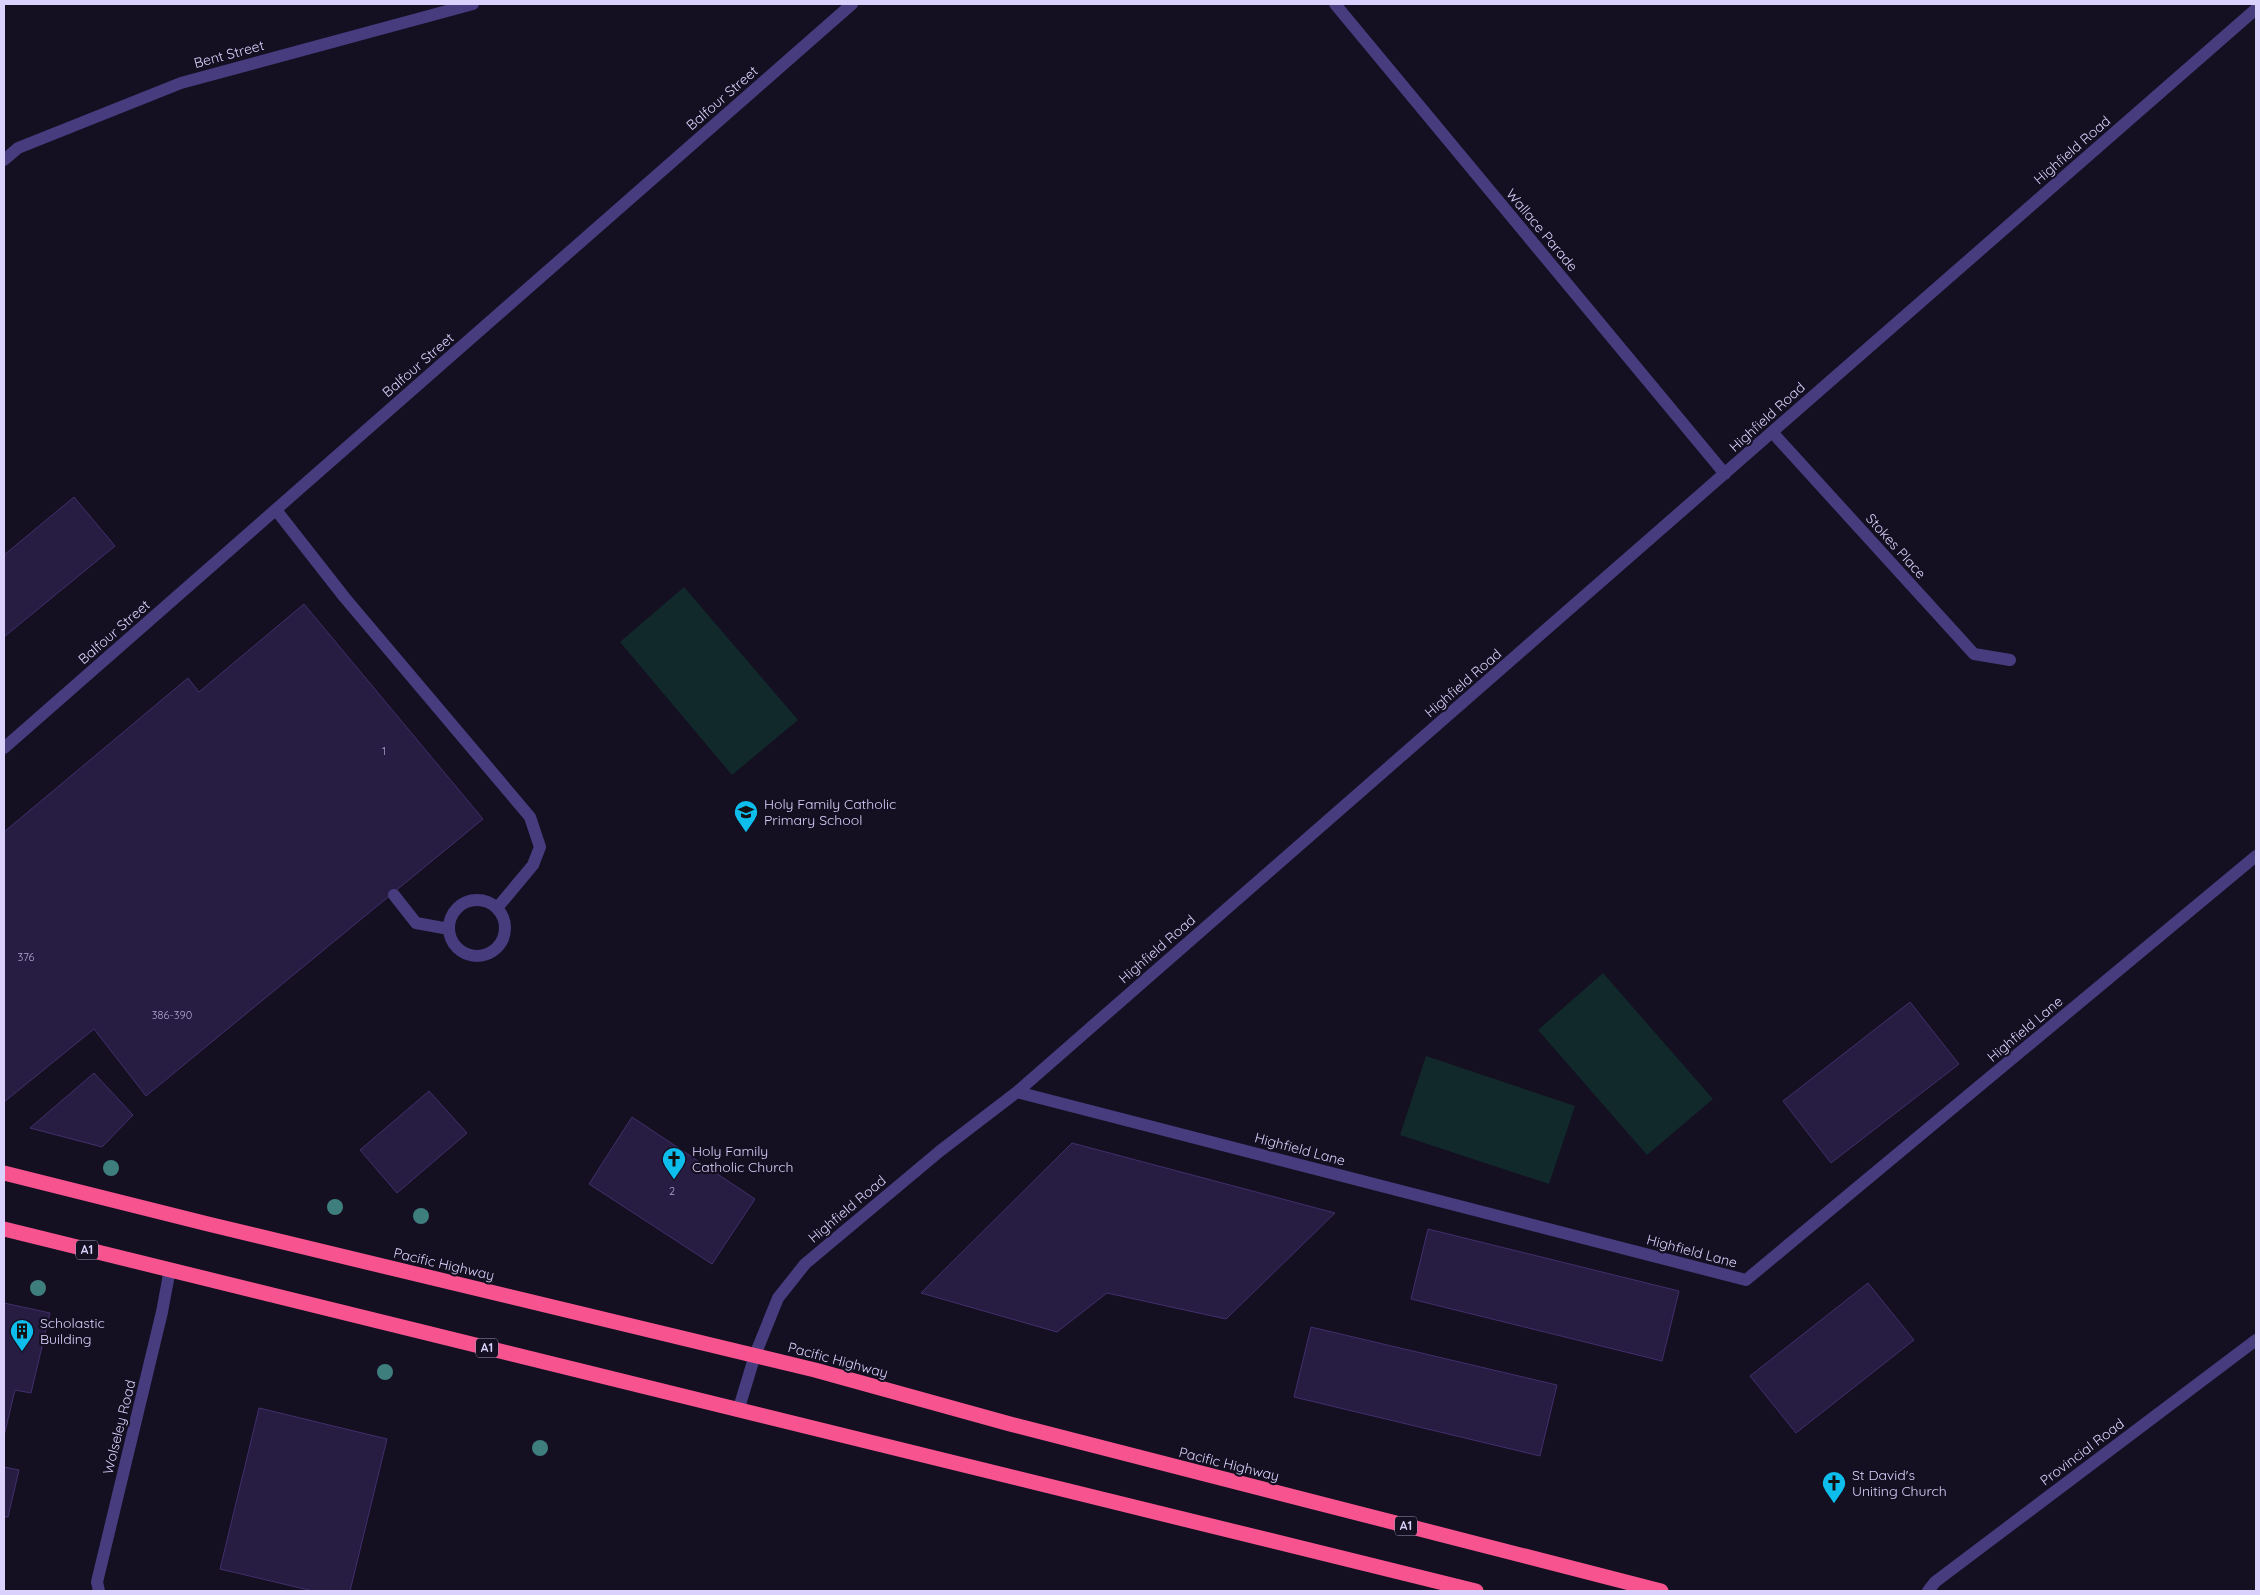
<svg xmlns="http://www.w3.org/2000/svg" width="2260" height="1595" viewBox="0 0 2260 1595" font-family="Quicksand,sans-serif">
	<rect width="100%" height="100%" fill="#140f21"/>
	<path fill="#12292b" d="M 684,587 L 798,720 L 732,775 L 620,642 Z
		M 1603,973 L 1713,1099 L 1647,1155 L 1538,1030 Z
		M 1426,1056 L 1575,1106 L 1549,1184 L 1400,1135 Z"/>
	<path fill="#271c41" stroke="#422f6c" d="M 74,497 L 115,546 L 4,637 L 4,555 Z
		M 304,604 L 483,819 L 146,1096 L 94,1029 L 4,1102 L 4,832 L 188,678 L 199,692 Z
		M 1910,1002 L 1959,1064 L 1831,1163 L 1783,1101 Z
		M 94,1073 L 133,1115 L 102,1147 L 30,1128 Z
		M 429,1091 L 467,1133 L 397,1193 L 360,1150 Z
		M 632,1117 L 755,1199 L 712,1264 L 589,1184 Z
		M 1072,1143 L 1335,1213 L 1226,1319 L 1107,1293 L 1057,1332 L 921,1293 Z
		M 1428,1229 L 1679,1291 L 1662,1361 L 1411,1299 Z
		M 1868,1283 L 1914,1340 L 1796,1433 L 1750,1376 Z
		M 4,1303 L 50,1313 L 31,1393 L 15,1390 L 4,1436 Z
		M 1311,1327 L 1557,1385 L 1540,1456 L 1294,1397 Z
		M 259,1408 L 387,1439 L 350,1591 L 313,1591 L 220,1569 Z
		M 4,1467 L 19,1470 L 8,1517 L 4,1517 Z"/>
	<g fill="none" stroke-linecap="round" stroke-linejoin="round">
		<path stroke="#463c7e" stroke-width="12" d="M 1335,4 L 1725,474
			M 4,160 L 18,148 L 181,83 L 473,4
			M 1772,432 L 1974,654 L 2010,660
			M 276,510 L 345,598 L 530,817 L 540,847 L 533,865 L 497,908
			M 4,748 L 852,4
			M 394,895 L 416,923 L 449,929
			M449 928a28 28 0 1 1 56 0a28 28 0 1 1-56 0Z
			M 1017,1092 L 1746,1280 L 2256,856
			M 738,1411 L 755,1355 L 778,1298 L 805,1264 L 940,1151 L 1017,1092 L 2256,9
			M 99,1591 L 97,1582 L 162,1312 L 170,1269
			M 1928,1591 L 1935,1582 L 2256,1340"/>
		<path stroke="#f6538f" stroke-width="15" d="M 4,1173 L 208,1224 L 815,1370 L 1010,1424 L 1661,1591
			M 4,1229 L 1476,1591"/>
	</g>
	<g fill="#3e7e7d">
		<circle cx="111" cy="1168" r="8"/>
		<circle cx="335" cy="1207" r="8"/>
		<circle cx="421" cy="1216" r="8"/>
		<circle cx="38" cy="1288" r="8"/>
		<circle cx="385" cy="1372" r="8"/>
		<circle cx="540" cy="1448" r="8"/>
	</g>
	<defs>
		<g id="school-pin" transform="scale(1.25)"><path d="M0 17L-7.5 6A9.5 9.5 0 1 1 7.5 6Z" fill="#0dbeed" stroke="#140f21"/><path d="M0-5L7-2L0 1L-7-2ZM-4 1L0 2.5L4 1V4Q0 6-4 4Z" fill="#111"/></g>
		<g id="church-pin" transform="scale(1.25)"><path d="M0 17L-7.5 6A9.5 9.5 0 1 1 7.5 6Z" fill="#0dbeed" stroke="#140f21"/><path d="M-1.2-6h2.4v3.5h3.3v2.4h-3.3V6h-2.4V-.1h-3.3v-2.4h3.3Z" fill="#111"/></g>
		<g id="building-pin" transform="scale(1.25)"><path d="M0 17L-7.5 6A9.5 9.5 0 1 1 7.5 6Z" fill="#0dbeed" stroke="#140f21"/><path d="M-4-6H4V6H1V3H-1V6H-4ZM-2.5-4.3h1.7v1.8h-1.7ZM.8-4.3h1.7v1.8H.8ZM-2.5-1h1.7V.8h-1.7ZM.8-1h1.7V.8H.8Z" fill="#111"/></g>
	</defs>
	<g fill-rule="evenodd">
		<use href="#school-pin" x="746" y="812"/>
		<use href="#church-pin" x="674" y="1159"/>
		<use href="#building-pin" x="22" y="1331"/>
		<use href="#church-pin" x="1834" y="1483"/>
	</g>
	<g text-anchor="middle" stroke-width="4.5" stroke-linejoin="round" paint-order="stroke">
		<g font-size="11" fill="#aea4ce">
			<text x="384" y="755">1</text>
			<text x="26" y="961">376</text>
			<text x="172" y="1019">386-390</text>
			<text x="672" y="1195">2</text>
		</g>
		<g fill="#140f21" stroke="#9f97bb" stroke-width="1">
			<rect x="76" y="1240.5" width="22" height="19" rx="4"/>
			<rect x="476" y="1338.5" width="22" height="19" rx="4"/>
			<rect x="1395" y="1516.5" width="22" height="19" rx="4"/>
		</g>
		<g font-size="12" font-weight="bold" fill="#dbd1fd">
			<text x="87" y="1254">A1</text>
			<text x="487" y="1352">A1</text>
			<text x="1406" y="1530">A1</text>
		</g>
		<g font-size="14" fill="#dbd1fd" stroke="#140f21">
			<text transform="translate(229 54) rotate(-15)" y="5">Bent Street</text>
			<text transform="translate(722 98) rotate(-41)" y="5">Balfour Street</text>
			<text transform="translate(2072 150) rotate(-41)" y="5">Highfield Road</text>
			<text transform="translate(1542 230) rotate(50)" y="5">Wallace Parade</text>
			<text transform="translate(418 365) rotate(-41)" y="5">Balfour Street</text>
			<text transform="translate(1767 417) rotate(-42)" y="5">Highfield Road</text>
			<text transform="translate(1896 546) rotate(48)" y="5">Stokes Place</text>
			<text transform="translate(114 632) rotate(-41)" y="5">Balfour Street</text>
			<text transform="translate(1463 683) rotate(-41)" y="5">Highfield Road</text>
			<text transform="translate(1157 949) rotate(-41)" y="5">Highfield Road</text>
			<text transform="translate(2025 1029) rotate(-40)" y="5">Highfield Lane</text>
			<text transform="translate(1300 1149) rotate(15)" y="5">Highfield Lane</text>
			<text transform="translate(847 1209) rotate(-40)" y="5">Highfield Road</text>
			<text transform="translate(1692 1251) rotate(15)" y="5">Highfield Lane</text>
			<text transform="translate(444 1264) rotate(13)" y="5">Pacific Highway</text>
			<text transform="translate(838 1360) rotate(15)" y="5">Pacific Highway</text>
			<text transform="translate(119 1427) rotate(-76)" y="5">Wolseley Road</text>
			<text transform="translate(2082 1452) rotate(-37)" y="5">Provincial Road</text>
			<text transform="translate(1229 1464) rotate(14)" y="5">Pacific Highway</text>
		</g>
		<g font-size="14" fill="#dbd1fd" stroke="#140f21" text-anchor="start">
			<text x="764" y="809">Holy Family Catholic<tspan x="764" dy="16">Primary School</tspan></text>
			<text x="692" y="1156">Holy Family<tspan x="692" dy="16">Catholic Church</tspan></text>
			<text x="40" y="1328">Scholastic<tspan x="40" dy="16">Building</tspan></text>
			<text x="1852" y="1480">St David's<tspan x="1852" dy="16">Uniting Church</tspan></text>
		</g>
	</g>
	<rect width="2260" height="1595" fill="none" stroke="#dbd1fd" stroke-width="10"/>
</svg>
